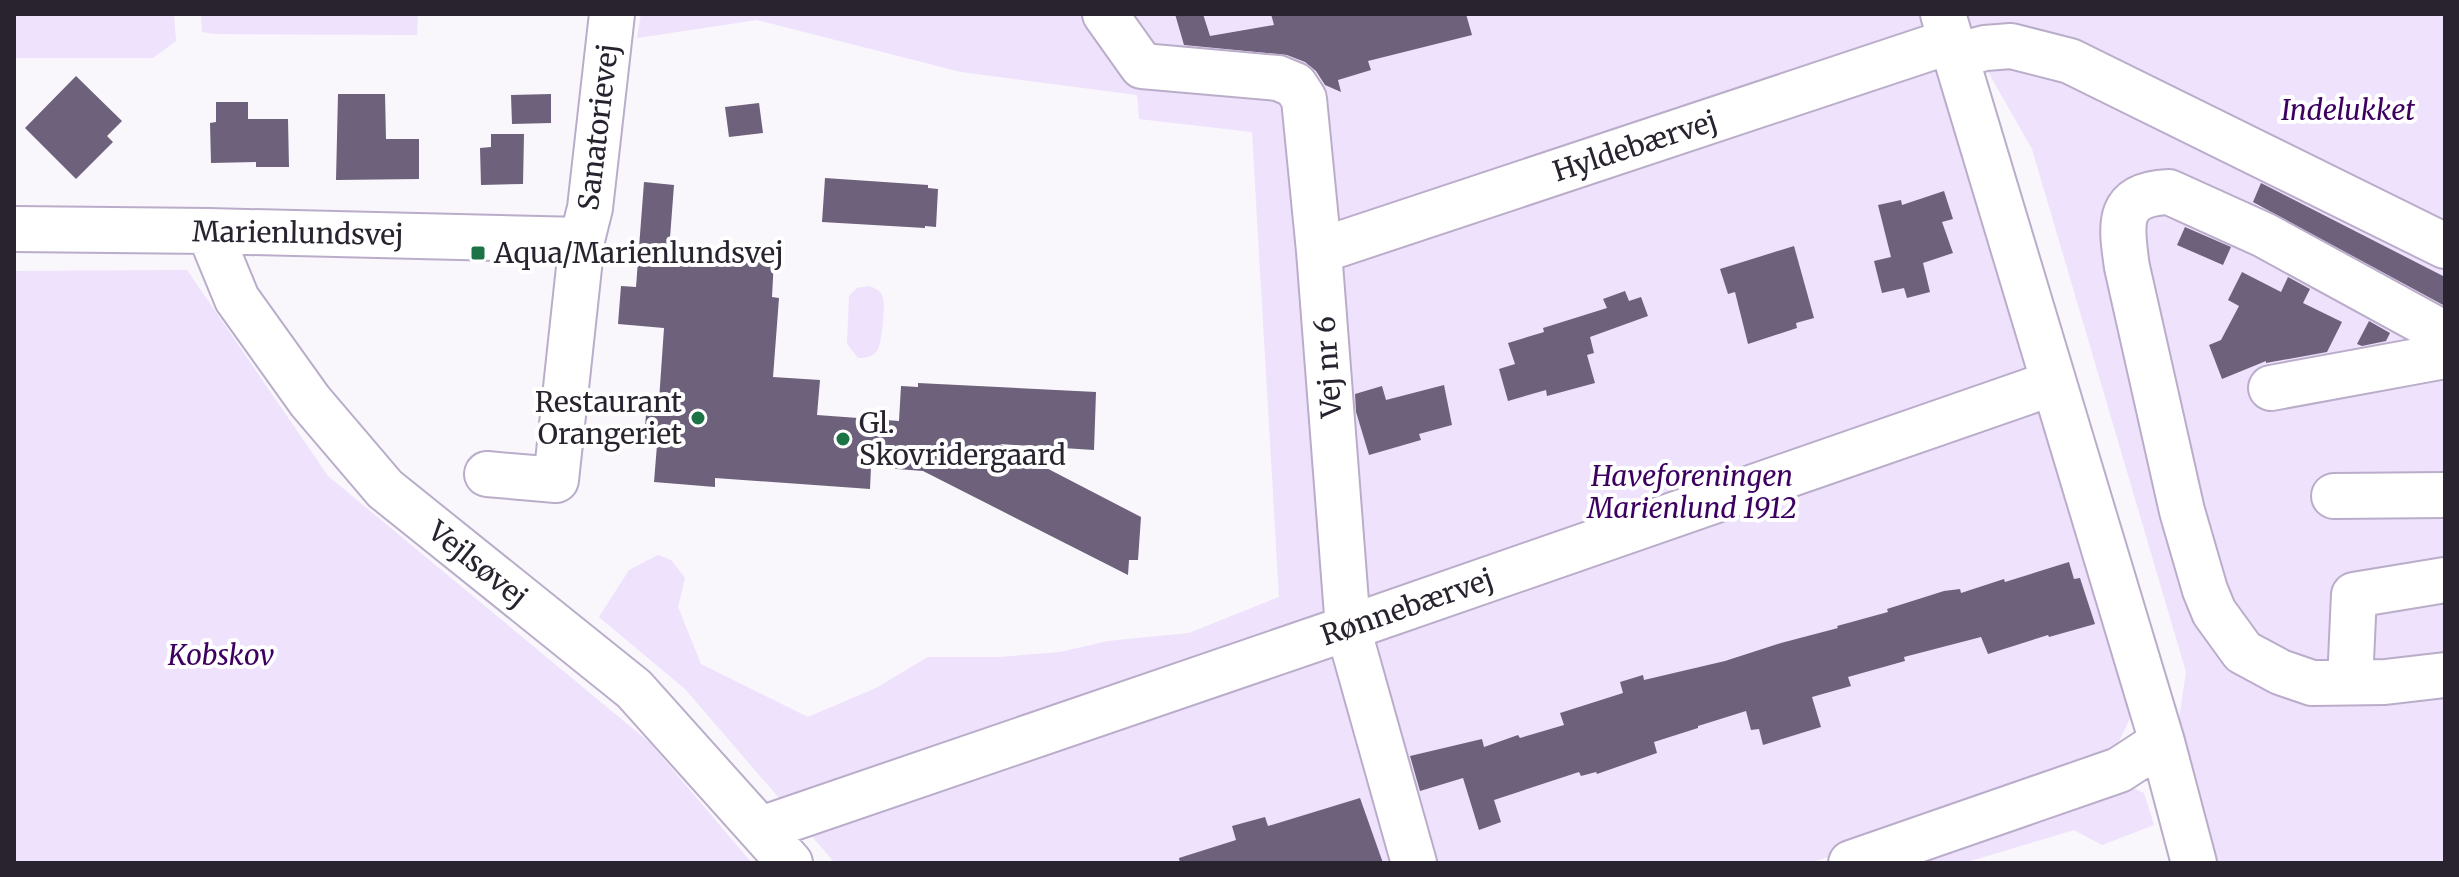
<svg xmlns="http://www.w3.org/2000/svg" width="2459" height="877" viewBox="0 0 2459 877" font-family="Merriweather,serif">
	<rect width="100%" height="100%" fill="#f9f6fc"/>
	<path fill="#eee2fc" d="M 14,14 L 174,14 L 176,41 L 153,58 L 14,58 Z
		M 201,14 L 418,14 L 417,35 L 214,34 L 202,32 Z
		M 641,14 L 1951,14 L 2130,718 L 2109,763 L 1810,863 L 835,863 L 685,689 L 599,617 L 629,570 L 658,555 L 671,560 L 685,578 L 678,607 L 701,664 L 808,717 L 876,688 L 928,657 L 999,657 L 1060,652 L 1108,641 L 1189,633 L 1279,597 L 1252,132 L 1139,119 L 1137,95 L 961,72 L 757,20 L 637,38 Z
		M 1955,14 L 2445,14 L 2445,863 L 2202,863 L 2173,761 L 2186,672 L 2032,149 Z
		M 187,270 L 328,476 L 649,742 L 752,863 L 14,863 L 14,271 Z
		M 868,286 C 875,288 881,290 883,298 C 885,306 882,345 877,351 C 872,357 865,358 858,358 L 847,344 L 849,296 L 857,288 Z
		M 2126,785 L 2144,793 L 2154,825 L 2102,845 L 2074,830 L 1964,863 L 1903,863 Z"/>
	<path fill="#6d617b" d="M 1175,14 L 1203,14 L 1210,36 L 1274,25 L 1271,14 L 1466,14 L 1472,35 L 1368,61 L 1371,70 L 1338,80 L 1341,92 L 1325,85 L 1316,71 L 1305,62 L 1287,55 L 1184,45 Z
		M 76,76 L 122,121 L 107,136 L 113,142 L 76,179 L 25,128 Z
		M 338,94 L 385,94 L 386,139 L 419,139 L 419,179 L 336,180 Z
		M 551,94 L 551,123 L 512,124 L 511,95 Z
		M 216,102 L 248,102 L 248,119 L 288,119 L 289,167 L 256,167 L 256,162 L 211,163 L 210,123 L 216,122 Z
		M 759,103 L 763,133 L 729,137 L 725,107 Z
		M 491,134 L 524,134 L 523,184 L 481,185 L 480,148 L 491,147 Z
		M 825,178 L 928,185 L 928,188 L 938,189 L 936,227 L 925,226 L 925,228 L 822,222 Z
		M 644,182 L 674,185 L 669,251 L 774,259 L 772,297 L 779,298 L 773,377 L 820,380 L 817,415 L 899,421 L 901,386 L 918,387 L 918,383 L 1096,392 L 1094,450 L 1000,444 L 1141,517 L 1138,560 L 1129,560 L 1128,575 L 923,471 L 871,467 L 870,489 L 715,478 L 715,487 L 654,482 L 657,445 L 644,442 L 646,414 L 658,415 L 664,328 L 618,324 L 621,286 L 636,287 Z
		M 2261,183 L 2445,277 L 2445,306 L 2253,202 Z
		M 1944,191 L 1953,219 L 1942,222 L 1953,253 L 1923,263 L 1930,292 L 1907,298 L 1904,288 L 1882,293 L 1874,261 L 1891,257 L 1878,205 L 1901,200 L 1902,205 Z
		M 2185,227 L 2231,247 L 2223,265 L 2177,245 Z
		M 1794,246 L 1814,318 L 1796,323 L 1797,328 L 1748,344 L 1735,292 L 1728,294 L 1720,269 Z
		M 2242,272 L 2281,292 L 2288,277 L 2310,289 L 2303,303 L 2342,322 L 2327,352 L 2266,363 L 2266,361 L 2222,379 L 2209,345 L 2221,340 L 2239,306 L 2228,300 Z
		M 1625,291 L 1629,301 L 1641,297 L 1648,316 L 1590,337 L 1594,353 L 1587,355 L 1595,383 L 1547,396 L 1546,390 L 1508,401 L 1499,369 L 1515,364 L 1508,343 L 1544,332 L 1543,328 L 1607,308 L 1603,299 Z
		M 2369,321 L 2390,333 L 2386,341 L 2362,346 L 2357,344 Z
		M 1444,385 L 1452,425 L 1419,434 L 1421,440 L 1369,455 L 1356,412 L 1355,394 L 1382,386 L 1386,400 Z
		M 2069,562 L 2074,579 L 2080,578 L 2095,624 L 2049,637 L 2048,635 L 1988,654 L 1981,637 L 1904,657 L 1905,661 L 1848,677 L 1851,686 L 1812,697 L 1821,727 L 1763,745 L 1759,729 L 1751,730 L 1746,711 L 1698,726 L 1698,728 L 1654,742 L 1657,753 L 1597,774 L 1596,772 L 1581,776 L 1579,772 L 1494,800 L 1501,822 L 1479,830 L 1463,778 L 1420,791 L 1410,756 L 1482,739 L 1484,747 L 1518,735 L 1520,738 L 1564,725 L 1560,713 L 1623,693 L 1620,682 L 1643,675 L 1644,680 L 1725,661 L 1781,643 L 1838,628 L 1837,626 L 1888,612 L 1887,609 L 1944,591 L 1960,589 L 1961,593 L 2004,579 L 2005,582 Z
		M 1360,798 L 1383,863 L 1180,863 L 1179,858 L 1236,840 L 1232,826 L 1265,817 L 1268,826 Z"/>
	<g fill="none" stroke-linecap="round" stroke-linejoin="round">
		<g stroke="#baadca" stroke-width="48">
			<path id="minor" d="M 1105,14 L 1142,66 L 1278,78 L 1295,85 L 1304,99 L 1319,251 L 1348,628 L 1414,863
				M 1955,56 L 1985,48 L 2011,46 L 2070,61 L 2445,246
				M 14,229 L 209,231 L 582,240
				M 209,231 L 237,299 L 310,401 L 385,489 L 634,689 L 790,863
				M 1319,251 L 1951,41
				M 2445,334 L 2264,235 L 2169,192 C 2115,194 2121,225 2127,267 L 2182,511 L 2205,590 L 2214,612 L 2243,652 L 2280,672 L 2312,683 L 2385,682 L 2445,675
				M 2271,388 L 2445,356
				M 487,474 L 556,480 L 582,240 L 590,208 L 612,14
				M 2334,496 L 2445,495
				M 2350,682 L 2354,595 L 2445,580
				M 2162,742 L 2194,863
				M 761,829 L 1348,628 L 2053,383
				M 1851,863 L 2119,770 L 2162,742 L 1943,14"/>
		</g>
		<use href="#minor" stroke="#fff" stroke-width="44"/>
	</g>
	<g fill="#1b7346" stroke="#fff" stroke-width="3">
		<rect x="470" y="245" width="16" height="16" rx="4"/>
		<circle cx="698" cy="418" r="8"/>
		<circle cx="843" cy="439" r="8"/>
	</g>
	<g text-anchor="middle" stroke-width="8" stroke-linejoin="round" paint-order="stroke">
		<g font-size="28" font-style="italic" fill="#3d0061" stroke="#fff">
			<text x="2348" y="120">Indelukket</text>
			<text x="1692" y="486">Haveforeningen<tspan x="1692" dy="32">Marienlund 1912</tspan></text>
			<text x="221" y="665">Kobskov</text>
		</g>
		<g font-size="28" fill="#28232e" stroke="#fff">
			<text transform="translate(598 127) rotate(-83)" y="10">Sanatorievej</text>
			<text transform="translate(1635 146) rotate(-18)" y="10">Hyldebærvej</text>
			<text transform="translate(298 233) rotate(1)" y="10">Marienlundsvej</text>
			<text transform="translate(1328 367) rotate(-94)" y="10">Vej nr 6</text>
			<text transform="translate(478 564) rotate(39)" y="10">Vejlsøvej</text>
			<text transform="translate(1407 607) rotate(-19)" y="10">Rønnebærvej</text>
		</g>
		<g font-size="28" fill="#28232e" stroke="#fff" text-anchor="start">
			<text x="494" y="263">Aqua/Marienlundsvej</text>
			<text x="682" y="412" text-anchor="end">Restaurant<tspan x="682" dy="32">Orangeriet</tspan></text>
			<text x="859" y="433">Gl.<tspan x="859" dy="32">Skovridergaard</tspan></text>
		</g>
	</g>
	<rect width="2459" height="877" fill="none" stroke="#28232e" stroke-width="32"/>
</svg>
